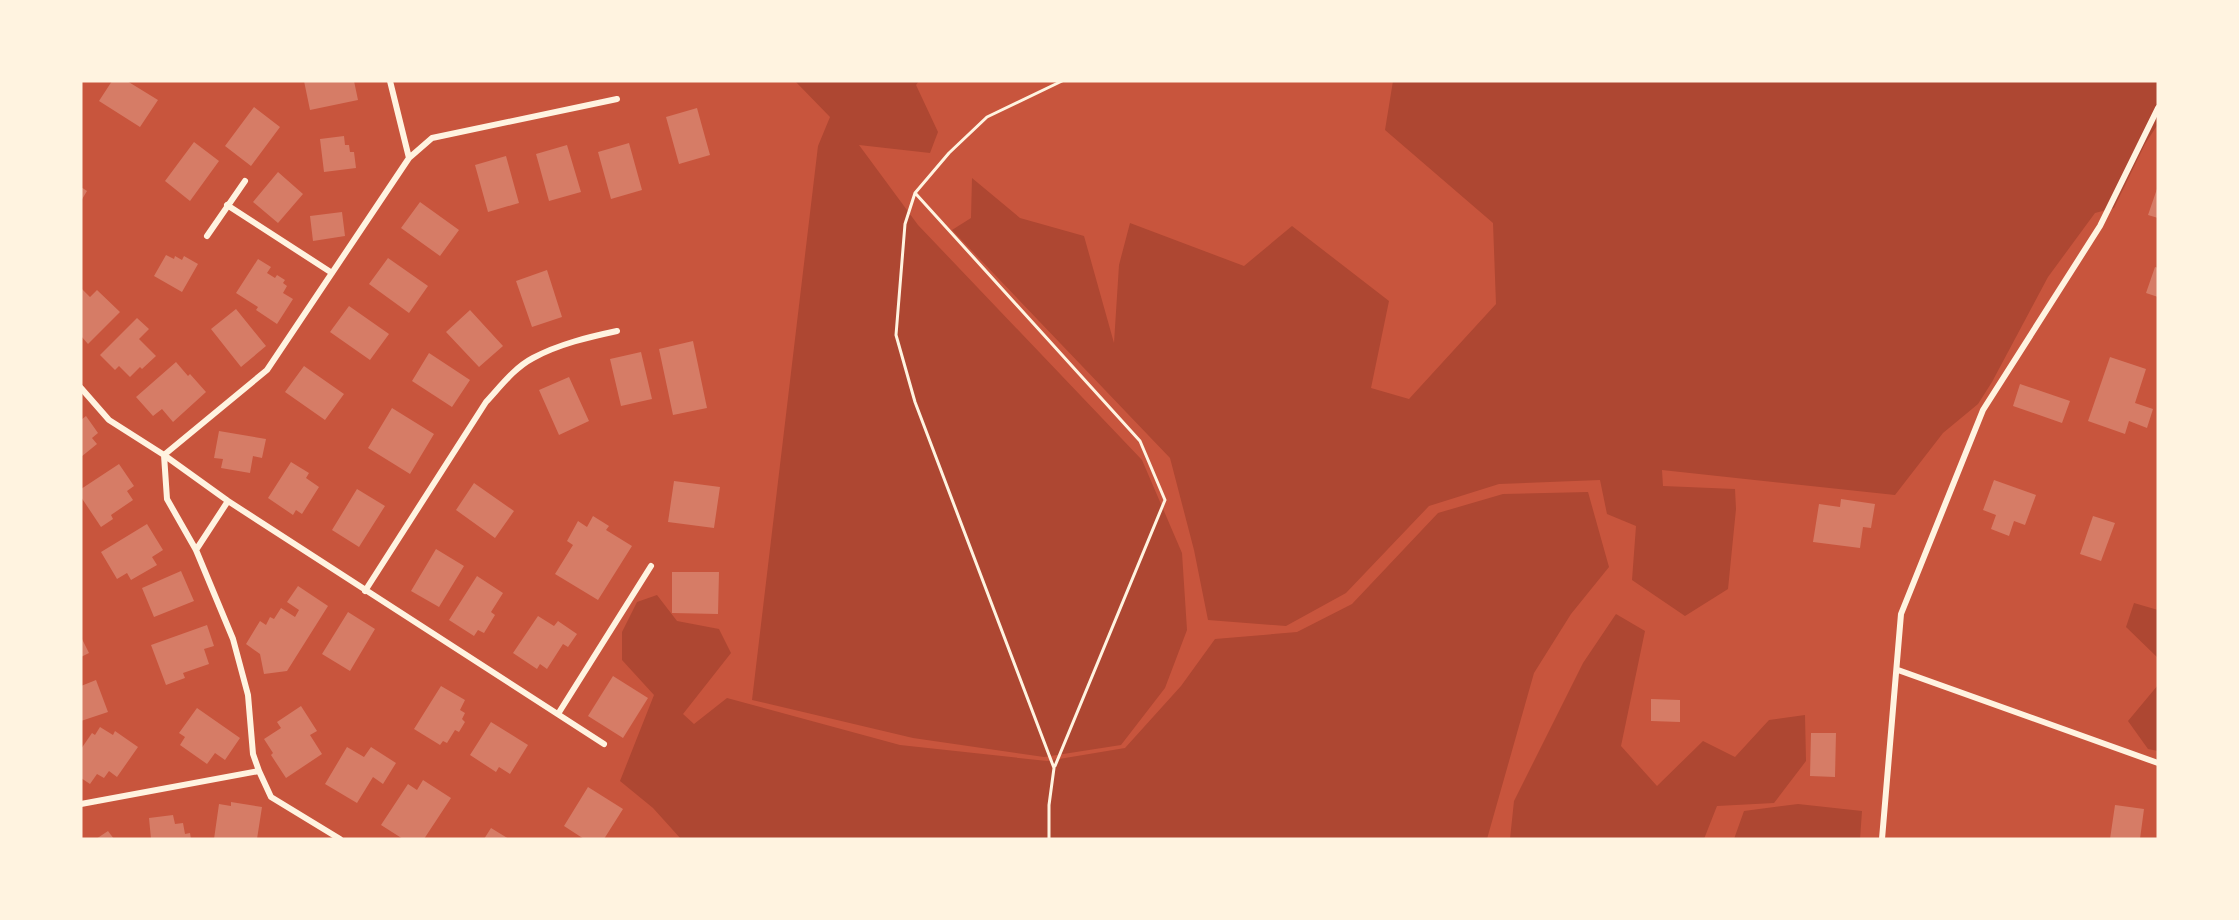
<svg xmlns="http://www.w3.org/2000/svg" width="2239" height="920" viewBox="0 0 2239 920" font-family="'Alegreya Sans',sans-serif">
	<rect width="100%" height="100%" fill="#c8553d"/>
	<path fill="#ae4732" d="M 795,81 L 919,81 L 916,85 L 938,132 L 930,153 L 859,145 L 918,225 L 1142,460 L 1182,553 L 1187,630 L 1165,688 L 1121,745 L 1044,757 L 913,738 L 752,700 L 818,146 L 830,117 Z
		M 1393,81 L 2158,81 L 2158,124 L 2145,144 L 2114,208 L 2095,213 L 2048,277 L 1992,382 L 1978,404 L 1943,433 L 1895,495 L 1662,470 L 1663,486 L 1735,489 L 1736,509 L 1728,589 L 1685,616 L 1632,580 L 1636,526 L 1607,514 L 1600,480 L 1499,484 L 1429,506 L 1346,593 L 1286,626 L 1208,620 L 1194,550 L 1170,458 L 952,230 L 971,218 L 972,178 L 1020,218 L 1084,236 L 1114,343 L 1119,265 L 1130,223 L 1244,266 L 1292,226 L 1389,301 L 1371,388 L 1409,399 L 1496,304 L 1493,223 L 1385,130 Z
		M 1588,492 L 1609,567 L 1571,614 L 1534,673 L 1487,839 L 681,839 L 653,808 L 620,781 L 654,695 L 622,660 L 622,632 L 637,602 L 657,595 L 677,621 L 719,629 L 731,653 L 683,714 L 694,724 L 727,698 L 900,745 L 1047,761 L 1125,748 L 1181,686 L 1215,639 L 1297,632 L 1352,604 L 1438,513 L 1503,494 Z
		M 2134,603 L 2158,610 L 2158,658 L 2126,627 Z
		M 1616,614 L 1645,631 L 1621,746 L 1657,786 L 1703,741 L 1735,757 L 1769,720 L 1805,715 L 1806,761 L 1774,803 L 1717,806 L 1704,839 L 1510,839 L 1514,801 L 1583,663 Z
		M 2158,685 L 2158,751 L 2148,749 L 2128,721 Z
		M 1798,804 L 1862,811 L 1860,839 L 1734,839 L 1744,811 Z"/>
	<path fill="#d67c66" d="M 112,81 L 127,81 L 158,100 L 140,127 L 99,101 Z
		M 304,81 L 354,81 L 358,100 L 310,110 Z
		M 254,107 L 280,127 L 251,166 L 225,146 Z
		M 697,108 L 710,155 L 679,164 L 666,117 Z
		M 344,136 L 345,145 L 349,145 L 350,152 L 354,152 L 356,168 L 324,172 L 320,139 Z
		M 194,142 L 219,161 L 190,201 L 165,181 Z
		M 629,143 L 642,190 L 611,199 L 598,152 Z
		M 567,145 L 581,192 L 549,201 L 536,154 Z
		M 506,156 L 519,203 L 488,212 L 475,165 Z
		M 278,172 L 303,194 L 278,223 L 253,202 Z
		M 2158,186 L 2158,218 L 2148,215 Z
		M 81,187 L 87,191 L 81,201 Z
		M 420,202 L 459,230 L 440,256 L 401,228 Z
		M 342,212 L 345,236 L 313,241 L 310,216 Z
		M 166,255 L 174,259 L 175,256 L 182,260 L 184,256 L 198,264 L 182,292 L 154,276 Z
		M 388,258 L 428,286 L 409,313 L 369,284 Z
		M 258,259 L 271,267 L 267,273 L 275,278 L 277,275 L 285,280 L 283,283 L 287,286 L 283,293 L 293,299 L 277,324 L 256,310 L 258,307 L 236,293 Z
		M 2155,267 L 2158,268 L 2158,297 L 2146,293 Z
		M 547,270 L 562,317 L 532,327 L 516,281 Z
		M 81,288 L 90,297 L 97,290 L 120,312 L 88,344 L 81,336 Z
		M 349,306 L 389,334 L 370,360 L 330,332 Z
		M 236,309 L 266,346 L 241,367 L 211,329 Z
		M 470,310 L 503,346 L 479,367 L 446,332 Z
		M 137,318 L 149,329 L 139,339 L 156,356 L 142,369 L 140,367 L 130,377 L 119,366 L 115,370 L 100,355 Z
		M 693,341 L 707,408 L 673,415 L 659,349 Z
		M 641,352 L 652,399 L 621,406 L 610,359 Z
		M 429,353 L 470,380 L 452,407 L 412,381 Z
		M 2110,357 L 2146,369 L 2135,403 L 2153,409 L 2147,428 L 2129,421 L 2125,434 L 2088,421 Z
		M 176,362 L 188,376 L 190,374 L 206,392 L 173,422 L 162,409 L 153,416 L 136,397 Z
		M 304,366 L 344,394 L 325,420 L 285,392 Z
		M 569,377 L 589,421 L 559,435 L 539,390 Z
		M 2020,384 L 2070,401 L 2062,423 L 2013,406 Z
		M 392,408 L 434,434 L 410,474 L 368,448 Z
		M 86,416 L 98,433 L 92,438 L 97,444 L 81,457 L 81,420 Z
		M 219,431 L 266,439 L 262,458 L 253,456 L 250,473 L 221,468 L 223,459 L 214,458 Z
		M 291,462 L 309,473 L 306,478 L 319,487 L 302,514 L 296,510 L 293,515 L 268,498 Z
		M 119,464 L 134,486 L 127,491 L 133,500 L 111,515 L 113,519 L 101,527 L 81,497 L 81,489 Z
		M 1994,480 L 2036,495 L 2025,525 L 2014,521 L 2009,536 L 1991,529 L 1996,515 L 1983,510 Z
		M 674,481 L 720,487 L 714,528 L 668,522 Z
		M 474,483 L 514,511 L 495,538 L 456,510 Z
		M 357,489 L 385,506 L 359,547 L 332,530 Z
		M 1841,499 L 1875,504 L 1871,528 L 1863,527 L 1860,548 L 1813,542 L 1819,504 L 1840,507 Z
		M 593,516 L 609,526 L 606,530 L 632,546 L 598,600 L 555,574 L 573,545 L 567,541 L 578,521 L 587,527 Z
		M 2093,516 L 2115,523 L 2101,561 L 2080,554 Z
		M 147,524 L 163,550 L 152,557 L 157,565 L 131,580 L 127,573 L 117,579 L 101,552 Z
		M 436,549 L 464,566 L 439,607 L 411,591 Z
		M 181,571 L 194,601 L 154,617 L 142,588 Z
		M 672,572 L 719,572 L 718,614 L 672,613 Z
		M 477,576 L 503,593 L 491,612 L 495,615 L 484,633 L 478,630 L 474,636 L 449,620 Z
		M 298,586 L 328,606 L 287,671 L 264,674 L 260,654 L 246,644 L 260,621 L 266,625 L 270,617 L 274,619 L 281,608 L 295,617 L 299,610 L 287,602 Z
		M 348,612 L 375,629 L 350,671 L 322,654 Z
		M 538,616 L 554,626 L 558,621 L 577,634 L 568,647 L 563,644 L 547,669 L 540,664 L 537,669 L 513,653 Z
		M 207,625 L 214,646 L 204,649 L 209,664 L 183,673 L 185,678 L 166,685 L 151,645 Z
		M 81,637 L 89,653 L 81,657 Z
		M 613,676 L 648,698 L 623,738 L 588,716 Z
		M 96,680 L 108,712 L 81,721 L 81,686 Z
		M 441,686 L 465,700 L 460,710 L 465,713 L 462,719 L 465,722 L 459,732 L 455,730 L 447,743 L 443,741 L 440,745 L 414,729 Z
		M 1651,699 L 1680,700 L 1680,722 L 1651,721 Z
		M 301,706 L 317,731 L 310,735 L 322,754 L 286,778 L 271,755 L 273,753 L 264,739 L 281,728 L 277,722 Z
		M 197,708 L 240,738 L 225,760 L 215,753 L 207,764 L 180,745 L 185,737 L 179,733 Z
		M 491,722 L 528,745 L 510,774 L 499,767 L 496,772 L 470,755 Z
		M 100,727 L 113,735 L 115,731 L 138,747 L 117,777 L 109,771 L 104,778 L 97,774 L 90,784 L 81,778 L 81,749 L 92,733 L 95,735 Z
		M 1811,733 L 1836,733 L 1835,777 L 1810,776 Z
		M 347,747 L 364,757 L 371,747 L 396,763 L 383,784 L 373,777 L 357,803 L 325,784 Z
		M 423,780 L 451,798 L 424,839 L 403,839 L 381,825 L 408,784 L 417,790 Z
		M 588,787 L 623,809 L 604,839 L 584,839 L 564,826 Z
		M 231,802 L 262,807 L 257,839 L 214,839 L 219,804 L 231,806 Z
		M 2115,805 L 2144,809 L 2140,839 L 2110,839 Z
		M 173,815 L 175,824 L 183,823 L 185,834 L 190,833 L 191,839 L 151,839 L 149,818 Z
		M 491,828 L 509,839 L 484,839 Z
		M 108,831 L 114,839 L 96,839 Z"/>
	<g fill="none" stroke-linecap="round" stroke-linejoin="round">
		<path stroke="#fff3e0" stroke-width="3" d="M 916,194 L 1140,441 L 1165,500 L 1055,766
			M 1049,839 L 1049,805 L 1054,768 L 915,402 L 896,335 L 905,224 L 915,193 L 949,153 L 987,117 L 1062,81"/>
		<path stroke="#fff3e0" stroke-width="6" d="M 390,81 L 409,158 L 267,370 L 164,455 L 228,501 L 604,744
			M 409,158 L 432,138 L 617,99
			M 227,205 L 332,273
			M 207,236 L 245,181
			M 81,388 L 109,420 L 164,455 L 167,499 L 196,550 L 233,639 L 248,695 L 253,754 L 259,771
			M 196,550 L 228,501
			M 365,591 L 486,402 C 500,387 514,368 533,358 C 559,344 589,337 617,331
			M 1898,670 L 2158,763
			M 558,714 L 651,566
			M 81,804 L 259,771 L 271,797 L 340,839
			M 1882,839 L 1901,614 L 1983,410 L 2100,226 L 2158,108"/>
	</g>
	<rect width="2239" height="920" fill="none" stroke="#fff3e0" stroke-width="165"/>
</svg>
